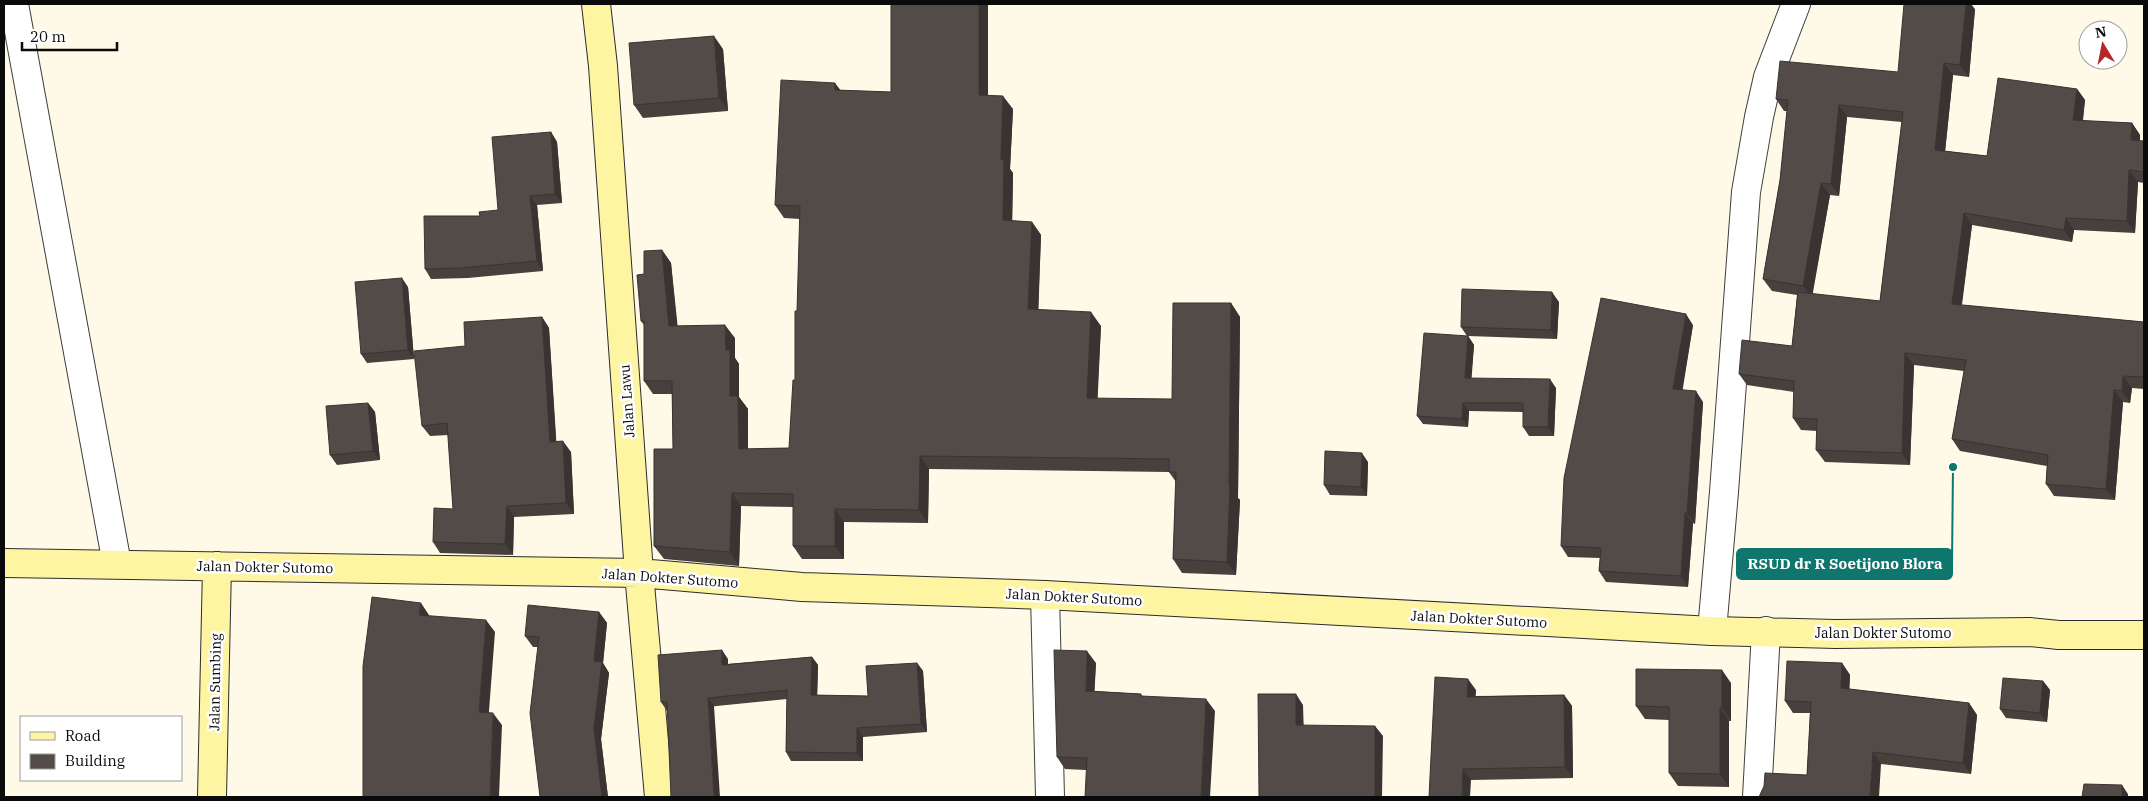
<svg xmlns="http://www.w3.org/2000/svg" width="2148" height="801" viewBox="0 0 2148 801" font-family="'IBM Plex Serif',serif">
	<rect width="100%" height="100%" fill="#fffae7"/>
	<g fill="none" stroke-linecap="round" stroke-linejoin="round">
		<g stroke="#3d3d3d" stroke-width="30">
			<path id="minor" d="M 14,4 L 117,564
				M 1045,595 L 1050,797
				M 1712,631 L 1724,492 L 1746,192 L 1759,117 L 1768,77 L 1796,4
				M 1757,797 L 1766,631"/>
		</g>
		<g stroke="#2c2c2c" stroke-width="30">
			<path id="secondary" d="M 596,4 L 603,66 L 639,573 L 659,797
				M 4,563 L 639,573 L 802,587 L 1045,595 L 1712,631 L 1836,634 L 2030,632 L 2059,635 L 2144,635
				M 212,797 L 217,566"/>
		</g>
		<use href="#minor" stroke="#fff" stroke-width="28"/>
		<use href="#secondary" stroke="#fef5a3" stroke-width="28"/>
	</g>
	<path fill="#47403d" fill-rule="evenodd" d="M 988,4 L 988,95 L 1013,109 L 1010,169 L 1013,173 L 1012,221 L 1032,222 L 1041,235 L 1038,310 L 1101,326 L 1097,399 L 1172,399 L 1231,303 L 1240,317 L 1238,498 L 1240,500 L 1236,575 L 1182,573 L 1173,559 L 1176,482 L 1169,472 L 929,469 L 928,523 L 844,522 L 844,559 L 802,559 L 793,546 L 793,507 L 741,506 L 739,566 L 664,559 L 654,546 L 673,449 L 672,394 L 653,394 L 644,381 L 644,325 L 641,321 L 644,274 L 662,250 L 671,263 L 677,326 L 735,338 L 735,358 L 739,364 L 739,397 L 748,409 L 748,449 L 789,448 L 795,380 L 800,219 L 784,218 L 775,205 L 840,90 L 891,92 Z
		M 1975,9 L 1969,77 L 1953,75 L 1945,151 L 1987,156 L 2077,89 L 2085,100 L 2083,121 L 2132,123 L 2140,135 L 2140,141 L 2144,141 L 2144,183 L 2138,182 L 2135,233 L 2074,230 L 2072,242 L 1972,225 L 1962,305 L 2144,322 L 2144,389 L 2132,388 L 2130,403 L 2123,402 L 2115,500 L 2054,496 L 2046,484 L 2047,466 L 1960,451 L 1952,439 L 1964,371 L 1914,365 L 1910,465 L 1825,462 L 1816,450 L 1817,431 L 1801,430 L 1793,418 L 1794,392 L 1747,385 L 1739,374 L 1792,346 L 1797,295 L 1772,291 L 1763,279 L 1780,180 L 1787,111 L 1784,111 L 1776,99 L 1898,72 ZM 1847,117 L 1902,122 L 1880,301 L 1812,294 L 1830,195 L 1839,196 Z
		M 723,49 L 728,111 L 643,118 L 634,105 Z
		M 551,132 L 557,142 L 562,203 L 537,205 L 543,271 L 468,278 L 431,279 L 425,269 L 480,216 L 498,210 Z
		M 408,287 L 414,359 L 367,363 L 361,354 Z
		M 1559,302 L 1557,339 L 1468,336 L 1474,345 L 1471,378 L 1556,388 L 1554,436 L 1529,436 L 1523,427 L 1523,412 L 1469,411 L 1468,427 L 1423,424 L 1417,416 L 1467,336 L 1461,327 Z
		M 542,317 L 549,328 L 556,441 L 571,452 L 574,514 L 514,517 L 513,555 L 440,553 L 433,542 L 453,509 L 448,435 L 430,436 L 422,426 L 465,346 Z
		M 1693,325 L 1682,390 L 1703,402 L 1695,524 L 1693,523 L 1688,587 L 1606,582 L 1599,571 L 1600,558 L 1568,557 L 1561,546 Z
		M 368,403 L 375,412 L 380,460 L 337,465 L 330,455 Z
		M 1368,462 L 1367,496 L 1330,495 L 1324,485 Z
		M 599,612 L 607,623 L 603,663 L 609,673 L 601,739 L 608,797 L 540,797 L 538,647 L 533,647 L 525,636 Z
		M 812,657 L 818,665 L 817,695 L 868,696 L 917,663 L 923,671 L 927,732 L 863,737 L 863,761 L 791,761 L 786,752 L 787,699 L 667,711 L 661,702 L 728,659 L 728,664 Z
		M 1096,663 L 1094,691 L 1141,694 L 1142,696 L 1215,711 L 1086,770 L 1065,769 L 1057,757 Z
		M 1842,663 L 1850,675 L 1849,689 L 1969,703 L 1977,715 L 1971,774 L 1881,764 L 1807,775 L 1810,713 L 1793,713 L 1785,701 Z
		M 2043,681 L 2050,690 L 2047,722 L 2006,718 L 2000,709 Z
		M 1731,683 L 1731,721 L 1729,721 L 1729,787 L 1678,786 L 1669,773 L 1669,720 L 1645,719 L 1636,706 Z
		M 1476,690 L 1475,696 L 1564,695 L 1572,706 L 1573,778 L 1471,780 L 1429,797 Z"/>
	<path fill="#393432" d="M 979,4 L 988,4 L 988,108 L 979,95 Z
		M 1966,4 L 1971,4 L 1975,9 L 1969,77 L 1960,65 Z
		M 714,36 L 723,49 L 728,111 L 719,98 Z
		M 1944,63 L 1953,75 L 1944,162 L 1935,150 Z
		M 835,83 L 845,96 L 835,90 Z
		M 2077,89 L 2085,100 L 2081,132 L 2073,120 Z
		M 1003,96 L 1013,109 L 1010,169 L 1013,173 L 1012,234 L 1003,220 L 1001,160 Z
		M 1839,105 L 1847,117 L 1839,196 L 1831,184 Z
		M 2132,123 L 2140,135 L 2139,152 L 2131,140 Z
		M 551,132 L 557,142 L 562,203 L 555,194 Z
		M 2129,170 L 2138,182 L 2135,233 L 2127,221 Z
		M 1821,183 L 1830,195 L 1812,298 L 1803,286 Z
		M 530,196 L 537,205 L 543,271 L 537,261 Z
		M 1964,213 L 1972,225 L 1960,316 L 1952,304 Z
		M 2066,218 L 2074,230 L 2072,242 L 2064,230 Z
		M 1032,222 L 1041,235 L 1038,322 L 1028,309 Z
		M 662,250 L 671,263 L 679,339 L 669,326 Z
		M 402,278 L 408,287 L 414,359 L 408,350 Z
		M 1552,292 L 1559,302 L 1557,339 L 1551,330 Z
		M 1231,303 L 1240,317 L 1238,498 L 1240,500 L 1236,575 L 1227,562 Z
		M 1091,312 L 1101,326 L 1097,412 L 1087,398 Z
		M 1686,314 L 1693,325 L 1681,400 L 1673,389 Z
		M 542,317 L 549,328 L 557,452 L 550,442 Z
		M 725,325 L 735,338 L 735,358 L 739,364 L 739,397 L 748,409 L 748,462 L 739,449 L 730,396 L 726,350 Z
		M 1468,336 L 1474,345 L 1471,386 L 1465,378 Z
		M 1905,353 L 1914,365 L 1910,465 L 1902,453 Z
		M 2123,376 L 2132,388 L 2130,403 L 2122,391 Z
		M 1550,379 L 1556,388 L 1554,436 L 1548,427 Z
		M 2114,390 L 2123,402 L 2115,500 L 2106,489 Z
		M 1696,391 L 1703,402 L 1695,524 L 1687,513 Z
		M 368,403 L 375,412 L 380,460 L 373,451 Z
		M 1463,403 L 1469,411 L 1468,427 L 1462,419 Z
		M 563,441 L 571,452 L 574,514 L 566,503 Z
		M 1362,453 L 1368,462 L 1367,496 L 1361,487 Z
		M 920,456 L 929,469 L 928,523 L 919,510 Z
		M 732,493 L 741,506 L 739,566 L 730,552 Z
		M 507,506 L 514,517 L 513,555 L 505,544 Z
		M 835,509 L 844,522 L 844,559 L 835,546 Z
		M 1685,513 L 1693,523 L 1688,587 L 1681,576 Z
		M 421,603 L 429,615 L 428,627 L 419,615 Z
		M 599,612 L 607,623 L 603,663 L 609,673 L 601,739 L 608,797 L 602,797 L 594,728 L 594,661 Z
		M 486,620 L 495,632 L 488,724 L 479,712 Z
		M 722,650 L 728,659 L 728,673 L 722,665 Z
		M 1087,651 L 1096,663 L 1094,702 L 1086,691 Z
		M 812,657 L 818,665 L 817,703 L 811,695 Z
		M 917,663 L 923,671 L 927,732 L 921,724 Z
		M 1842,663 L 1850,675 L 1849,700 L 1841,688 Z
		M 1722,670 L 1731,683 L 1731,721 L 1722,708 Z
		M 1468,679 L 1476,690 L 1475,708 L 1467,697 Z
		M 2043,681 L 2050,690 L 2047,722 L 2040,713 Z
		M 1296,694 L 1303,705 L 1304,736 L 1296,725 Z
		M 1564,695 L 1572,706 L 1573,778 L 1565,767 Z
		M 708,698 L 714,706 L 720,797 L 714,797 Z
		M 1206,699 L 1215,711 L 1210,797 L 1201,797 Z
		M 1969,703 L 1977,715 L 1971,774 L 1963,763 Z
		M 1720,708 L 1729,721 L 1729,787 L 1720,774 Z
		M 493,713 L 502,725 L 499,797 L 490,797 Z
		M 1375,726 L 1383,736 L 1382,797 L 1375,797 Z
		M 857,728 L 863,737 L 863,761 L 857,753 Z
		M 1873,752 L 1881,764 L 1879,797 L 1870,797 Z
		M 1463,769 L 1471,780 L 1470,797 L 1462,797 Z
		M 2122,785 L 2128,794 L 2128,797 L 2122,797 Z"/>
	<path fill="#524b47" stroke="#393432" d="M 891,4 L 979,4 L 979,95 L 1003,96 L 1001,160 L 1004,160 L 1003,220 L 1032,222 L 1028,309 L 1091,312 L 1087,398 L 1172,399 L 1173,303 L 1231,303 L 1229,486 L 1230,487 L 1227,562 L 1173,559 L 1176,472 L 1169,472 L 1169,459 L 920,456 L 919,510 L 835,509 L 835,546 L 793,546 L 793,494 L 732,493 L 730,552 L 654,546 L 654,449 L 673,449 L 672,381 L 644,381 L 644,321 L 641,321 L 637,275 L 644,274 L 644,251 L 662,250 L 669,326 L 725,325 L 726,350 L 730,350 L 730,396 L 738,396 L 739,449 L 789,448 L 793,380 L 795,380 L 795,311 L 797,311 L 800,206 L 775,205 L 781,80 L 835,83 L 835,90 L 891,92 Z
		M 1904,4 L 1966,4 L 1960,65 L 1944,63 L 1935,150 L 1987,156 L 1998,78 L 2077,89 L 2073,120 L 2132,123 L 2131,140 L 2144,141 L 2144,172 L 2129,170 L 2127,221 L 2066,218 L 2064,230 L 1964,213 L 1952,304 L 2144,322 L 2144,377 L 2123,376 L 2122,391 L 2114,390 L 2106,489 L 2046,484 L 2048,455 L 1952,439 L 1966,360 L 1905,353 L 1902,453 L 1816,450 L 1817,419 L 1793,418 L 1794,381 L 1739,374 L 1742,340 L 1792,346 L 1798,292 L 1880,301 L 1903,112 L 1839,105 L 1831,184 L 1821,183 L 1803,286 L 1763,279 L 1780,180 L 1788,100 L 1776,99 L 1780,61 L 1898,72 Z
		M 714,36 L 719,98 L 634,105 L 629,43 Z
		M 551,132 L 555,194 L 530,196 L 537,261 L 461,268 L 425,269 L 424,216 L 480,216 L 479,212 L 498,210 L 492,137 Z
		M 402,278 L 408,350 L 361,354 L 355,282 Z
		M 1462,289 L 1552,292 L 1551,330 L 1461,327 Z
		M 1601,298 L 1686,314 L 1673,389 L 1696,391 L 1687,513 L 1685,513 L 1681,576 L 1599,571 L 1601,548 L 1561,546 L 1564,478 Z
		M 542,317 L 550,442 L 563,441 L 566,503 L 507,506 L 505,544 L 433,542 L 434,508 L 453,509 L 447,423 L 422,426 L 414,351 L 465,346 L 464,322 Z
		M 1424,333 L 1468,336 L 1465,378 L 1550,379 L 1548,427 L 1523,427 L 1523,403 L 1463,403 L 1462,419 L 1417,416 Z
		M 368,403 L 373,451 L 330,455 L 326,406 Z
		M 1325,451 L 1362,453 L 1361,487 L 1324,485 Z
		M 372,597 L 421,603 L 419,615 L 486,620 L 479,712 L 493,713 L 490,797 L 363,797 L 363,666 Z
		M 528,605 L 599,612 L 594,661 L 602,662 L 594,728 L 602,797 L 540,797 L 530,713 L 539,637 L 525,636 Z
		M 722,650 L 722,665 L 812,657 L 811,695 L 868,696 L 866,666 L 917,663 L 921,724 L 857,728 L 857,753 L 786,752 L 787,690 L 708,698 L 714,797 L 671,797 L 667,702 L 661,702 L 658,655 Z
		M 1054,650 L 1087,651 L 1086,691 L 1141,694 L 1141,696 L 1206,699 L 1201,797 L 1085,797 L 1087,758 L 1057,757 Z
		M 1787,661 L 1842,663 L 1841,688 L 1969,703 L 1963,763 L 1873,752 L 1870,797 L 1759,797 L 1764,786 L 1765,773 L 1807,775 L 1811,702 L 1785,701 Z
		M 1636,669 L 1722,670 L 1722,708 L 1720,708 L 1720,774 L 1669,773 L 1669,707 L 1636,706 Z
		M 1435,677 L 1468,679 L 1467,697 L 1564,695 L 1565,767 L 1463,769 L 1462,797 L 1429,797 Z
		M 2003,678 L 2043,681 L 2040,713 L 2000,709 Z
		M 1258,694 L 1296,694 L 1296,725 L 1375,726 L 1375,797 L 1259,797 Z
		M 2084,784 L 2122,785 L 2122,797 L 2082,797 Z"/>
	<g text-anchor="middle" stroke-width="5" stroke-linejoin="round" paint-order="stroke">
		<g font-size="14" fill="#0a0a0a" stroke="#fff">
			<text transform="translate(627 401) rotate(-94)" y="5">Jalan Lawu</text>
			<text transform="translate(265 567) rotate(1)" y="5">Jalan Dokter Sutomo</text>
			<text transform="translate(670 578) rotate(4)" y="5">Jalan Dokter Sutomo</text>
			<text transform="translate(1074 597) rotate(3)" y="5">Jalan Dokter Sutomo</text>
			<text transform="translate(1479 619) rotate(3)" y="5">Jalan Dokter Sutomo</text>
			<text x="1883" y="638">Jalan Dokter Sutomo</text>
			<text transform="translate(215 682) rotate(-89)" y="5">Jalan Sumbing</text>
		</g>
	</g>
	<path fill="none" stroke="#0f766e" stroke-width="2" d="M1953 467L1952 564"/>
	<circle fill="#0f766e" stroke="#fff" stroke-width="2" cx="1953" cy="467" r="5"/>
	<rect fill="#0f766e" stroke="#0f766e" stroke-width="2" x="1737" y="549" width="215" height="30" rx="5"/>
	<g font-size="15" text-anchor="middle" font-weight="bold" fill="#fff">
		<text x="1845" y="569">RSUD dr R Soetijono Blora</text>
	</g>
	<rect width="2148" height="801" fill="none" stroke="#0a0a0a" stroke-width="10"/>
	<rect x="20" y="716" width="162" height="65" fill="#ffffff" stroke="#9d9d9d"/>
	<rect x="30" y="732" width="25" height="8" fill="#fef5a3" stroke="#9d9d9d"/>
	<text x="65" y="741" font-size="15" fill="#0a0a0a">Road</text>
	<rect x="30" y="754" width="25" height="15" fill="#524b47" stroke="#9d9d9d"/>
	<text x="65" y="766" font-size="15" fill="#0a0a0a">Building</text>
	<g transform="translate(2103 45) rotate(350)"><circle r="24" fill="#ffffff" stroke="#9d9d9d"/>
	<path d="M0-4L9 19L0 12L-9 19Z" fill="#b6262a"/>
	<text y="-8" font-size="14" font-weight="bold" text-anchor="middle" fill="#0a0a0a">N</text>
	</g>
	<path d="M22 42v8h95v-8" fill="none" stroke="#0a0a0a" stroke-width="2.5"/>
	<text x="30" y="42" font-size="15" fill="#0a0a0a" stroke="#ffffff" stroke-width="4" paint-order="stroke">20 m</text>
</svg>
